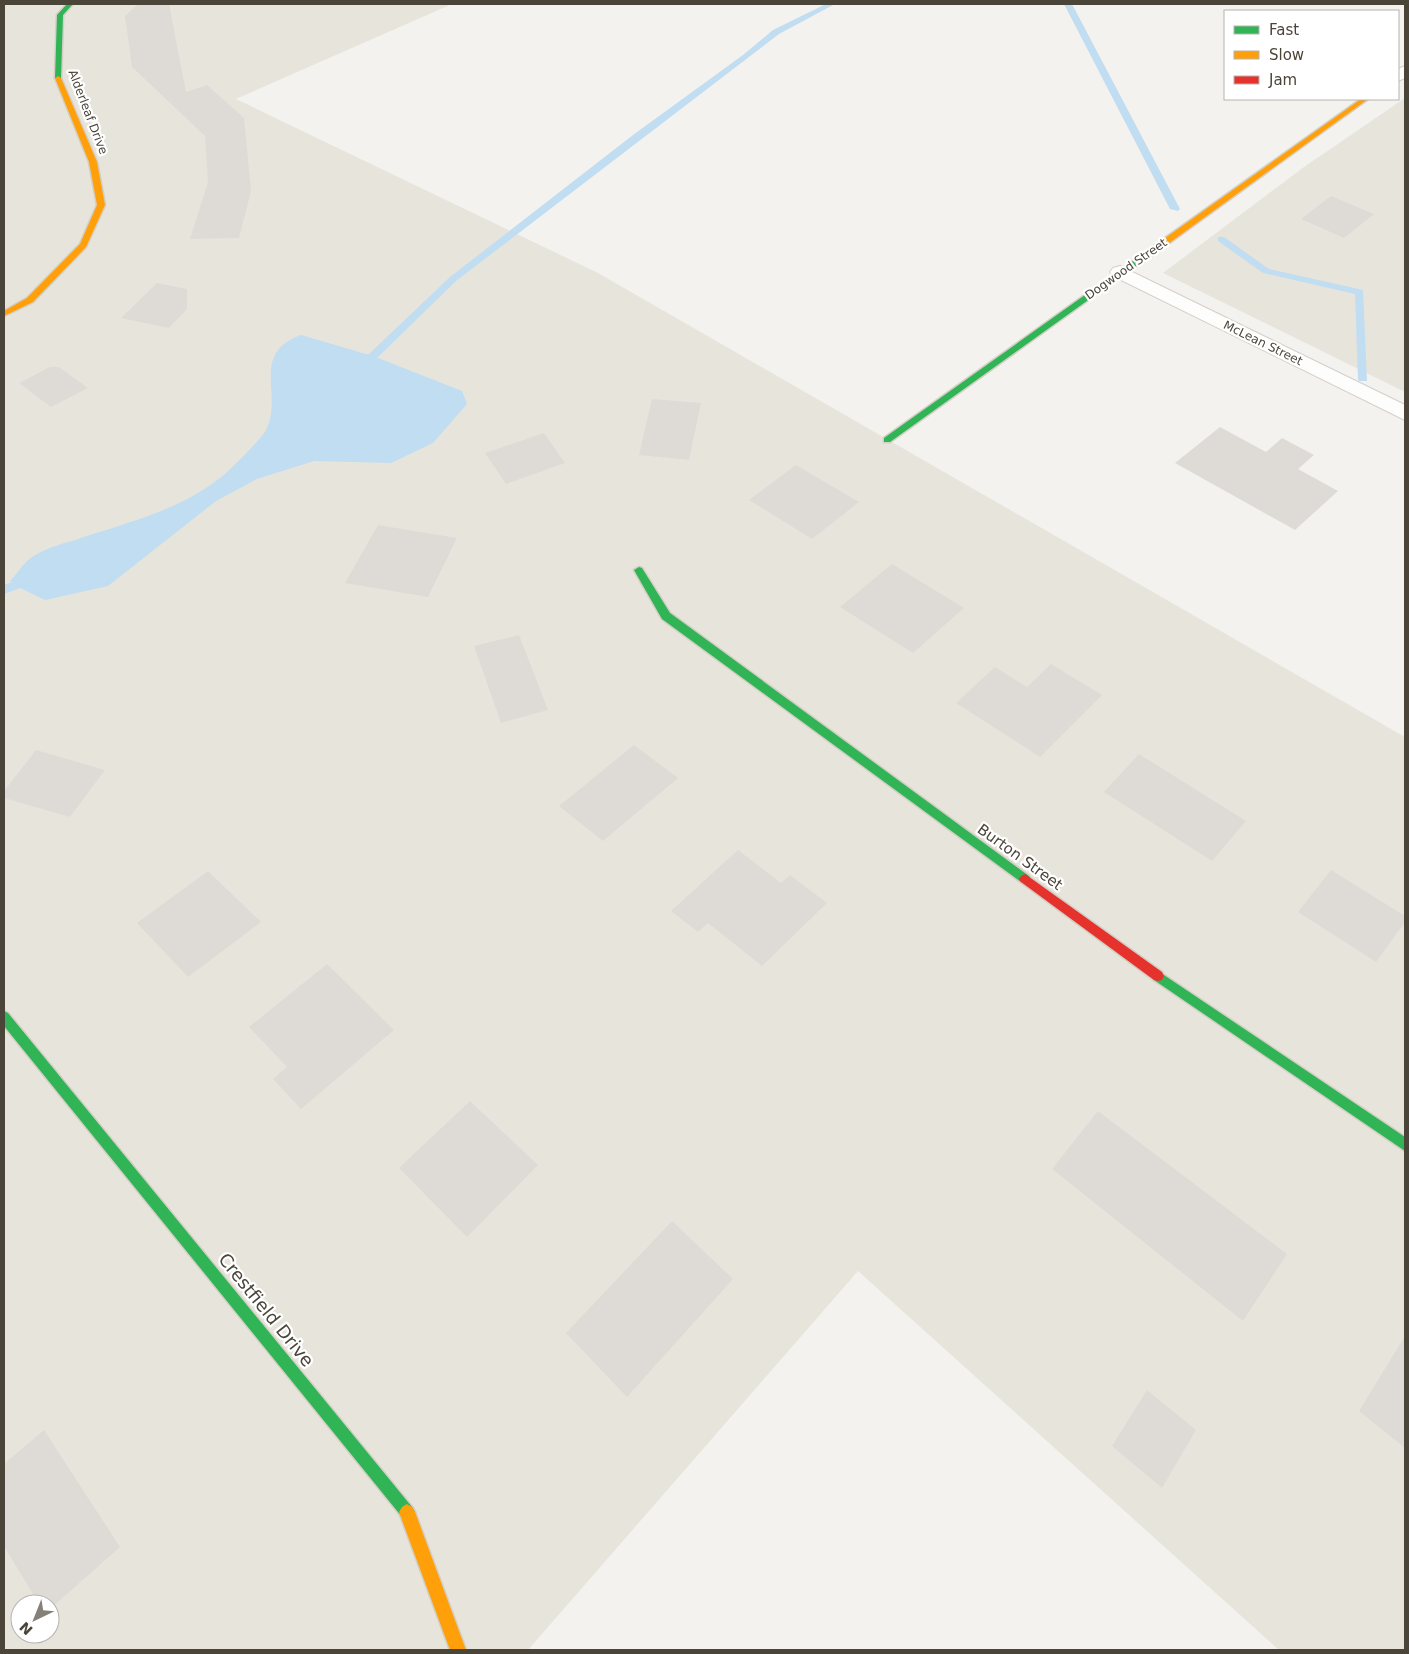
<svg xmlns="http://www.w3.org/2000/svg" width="1409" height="1654" viewBox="0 0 1409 1654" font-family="'DejaVu Sans',sans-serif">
	<rect width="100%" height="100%" fill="#f4f2ee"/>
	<path fill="#e7e4dc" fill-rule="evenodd" d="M 4,4 L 452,4 L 236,99 L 598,273 L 1405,737 L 1405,1650 L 1279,1650 L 858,1271 L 528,1650 L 4,1650 ZM 20,1604 L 50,1604 L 50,1634 L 20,1634 Z
		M 1405,98 L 1405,392 L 1163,273 L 1304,167 Z"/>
	<path fill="#c0ddf1" d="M 301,335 L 373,356 L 462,391 L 467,404 L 433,443 L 391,463 L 314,461 L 257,479 L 216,501 L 108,586 L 45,600 L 16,586 L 10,581 C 16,575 21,567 27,561 C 43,547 68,543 87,536 C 134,521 186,507 225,474 C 233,467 262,438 266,430 C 284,394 249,354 301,335 Z"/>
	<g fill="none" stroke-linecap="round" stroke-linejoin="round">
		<path fill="#c0ddf1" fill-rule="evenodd" d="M 826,4 L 835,4 L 779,34 L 456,281 L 377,358 L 361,364 L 353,364 L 353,360 L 369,354 L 450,277 L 633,135 L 743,55 L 773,30 Z
			M 1064,4 L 1072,4 L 1180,209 L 1178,211 L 1170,209 Z
			M 1218,237 L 1224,237 L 1269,269 L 1363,290 L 1367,381 L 1359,381 L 1358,379 L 1355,294 L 1263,273 L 1218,241 Z
			M 32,575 L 36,576 L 38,579 L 36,582 L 4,594 L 4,585 Z"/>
	</g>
	<path fill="#dedbd6" d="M 138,4 L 169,4 L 186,92 L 207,85 L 244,118 L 251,191 L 239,238 L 190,239 L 208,182 L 205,136 L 132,67 L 125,16 Z
		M 1331,196 L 1374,214 L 1344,238 L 1301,219 Z
		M 157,283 L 187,289 L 187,309 L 169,328 L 121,318 Z
		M 50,367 L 59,367 L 88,388 L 51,407 L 19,383 Z
		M 652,399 L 701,403 L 689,460 L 639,455 Z
		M 1220,427 L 1266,452 L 1282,438 L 1314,455 L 1298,469 L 1338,491 L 1295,530 L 1175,463 Z
		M 544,433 L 565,463 L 506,484 L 485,453 Z
		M 796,465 L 859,502 L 812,539 L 749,500 Z
		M 378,525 L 457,538 L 428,597 L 345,583 Z
		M 892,564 L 964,608 L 913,653 L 840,607 Z
		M 519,635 L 548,710 L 501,723 L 474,646 Z
		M 1051,664 L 1102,695 L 1040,757 L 956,703 L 995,667 L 1027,687 Z
		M 634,745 L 678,778 L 603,841 L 559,806 Z
		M 36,750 L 105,770 L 70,817 L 4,798 L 4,791 Z
		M 1139,754 L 1246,821 L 1212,861 L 1104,792 Z
		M 738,850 L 781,883 L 790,875 L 827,903 L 762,966 L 708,923 L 698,932 L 671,911 Z
		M 1331,870 L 1405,916 L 1405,922 L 1376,962 L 1298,912 Z
		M 208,871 L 261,922 L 188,977 L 137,923 Z
		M 327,964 L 394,1030 L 301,1109 L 273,1079 L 287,1067 L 249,1027 Z
		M 470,1101 L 538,1165 L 467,1237 L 399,1168 Z
		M 1098,1111 L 1287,1254 L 1243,1321 L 1052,1169 Z
		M 672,1221 L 733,1279 L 627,1397 L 566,1333 Z
		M 1405,1336 L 1405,1448 L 1359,1411 Z
		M 1147,1390 L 1196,1430 L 1162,1488 L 1112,1446 Z
		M 44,1430 L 120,1547 L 50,1609 L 50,1604 L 39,1604 L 4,1546 L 4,1464 Z"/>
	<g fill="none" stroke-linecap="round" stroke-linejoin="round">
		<g stroke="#d2d0cb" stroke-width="2">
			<path id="street" d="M 1405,66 L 1405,78 L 1398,81 L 1398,69 Z
				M 1120,266 L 1405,405 L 1405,420 L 1113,276 L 1110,272 L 1113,268 Z"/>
		</g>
		<g stroke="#d3cfc5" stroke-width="3">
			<path id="fast" d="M 67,4 L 73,4 L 63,15 L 61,78 L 58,80 L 55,78 L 57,15 Z
				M 1137,258 L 1144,260 L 890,442 L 884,442 L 884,438 Z
				M 639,567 L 642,568 L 670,613 L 1029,876 L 1031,879 L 1029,882 L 1025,884 L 1021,882 L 662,619 L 634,570 Z
				M 1158,971 L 1405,1137 L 1405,1151 L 1154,980 L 1152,976 L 1154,972 Z
				M 4,1011 L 8,1013 L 412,1507 L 415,1512 L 412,1517 L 407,1520 L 402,1517 L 4,1026 Z"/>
		</g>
		<g stroke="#d3cfc5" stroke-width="3">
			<path id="slow" d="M 58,76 L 61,78 L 97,162 L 105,205 L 86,247 L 33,302 L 4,316 L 4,311 L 27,298 L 80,244 L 97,205 L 89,162 L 55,78 Z
				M 1361,99 L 1368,99 L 1143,262 L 1137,262 L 1137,258 Z
				M 407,1504 L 412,1507 L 415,1512 L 466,1650 L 450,1650 L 399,1512 L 402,1507 Z"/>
		</g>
		<g stroke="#d3cfc5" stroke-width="3">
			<path id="jam" d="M 1025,874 L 1162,972 L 1164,976 L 1162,980 L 1158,981 L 1154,980 L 1021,882 L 1019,879 L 1021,876 Z"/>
		</g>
		<use href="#street" fill="#fdfdfc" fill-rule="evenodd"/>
		<use href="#fast" fill="#30b455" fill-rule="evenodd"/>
		<use href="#slow" fill="#ff9f0a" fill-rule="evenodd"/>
		<use href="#jam" fill="#e5322d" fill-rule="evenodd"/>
	</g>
	<g text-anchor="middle" stroke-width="4.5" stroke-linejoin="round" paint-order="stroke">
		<g font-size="12" fill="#4b4439" stroke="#fff">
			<text transform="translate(88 112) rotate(69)" y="4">Alderleaf Drive</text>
			<text transform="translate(1126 269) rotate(-35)" y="4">Dogwood Street</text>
			<text transform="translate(1263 343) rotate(26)" y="4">McLean Street</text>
		</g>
		<g font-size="15" fill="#4b4439" stroke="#fff">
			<text transform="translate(1020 857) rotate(36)" y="5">Burton Street</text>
		</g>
		<g font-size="18" fill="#4b4439" stroke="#fff">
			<text transform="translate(266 1310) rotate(51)" y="6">Crestfield Drive</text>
		</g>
	</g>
	<rect width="1409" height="1654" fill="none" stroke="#4b4439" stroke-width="10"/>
	<rect x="1224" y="10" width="175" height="90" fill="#ffffff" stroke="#b7b4b0"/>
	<rect x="1234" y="26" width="25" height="8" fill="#30b455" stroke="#b7b4b0"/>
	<text x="1269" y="35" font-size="15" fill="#4b4439">Fast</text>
	<rect x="1234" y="51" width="25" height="8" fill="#ff9f0a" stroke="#b7b4b0"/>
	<text x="1269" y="60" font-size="15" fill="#4b4439">Slow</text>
	<rect x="1234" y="76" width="25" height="8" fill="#e5322d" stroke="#b7b4b0"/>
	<text x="1269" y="85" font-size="15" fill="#4b4439">Jam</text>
	<g transform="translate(35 1619) rotate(223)"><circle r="24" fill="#ffffff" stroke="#b7b4b0"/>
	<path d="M0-4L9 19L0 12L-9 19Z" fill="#868178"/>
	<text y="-8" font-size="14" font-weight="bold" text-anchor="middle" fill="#4b4439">N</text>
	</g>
</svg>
